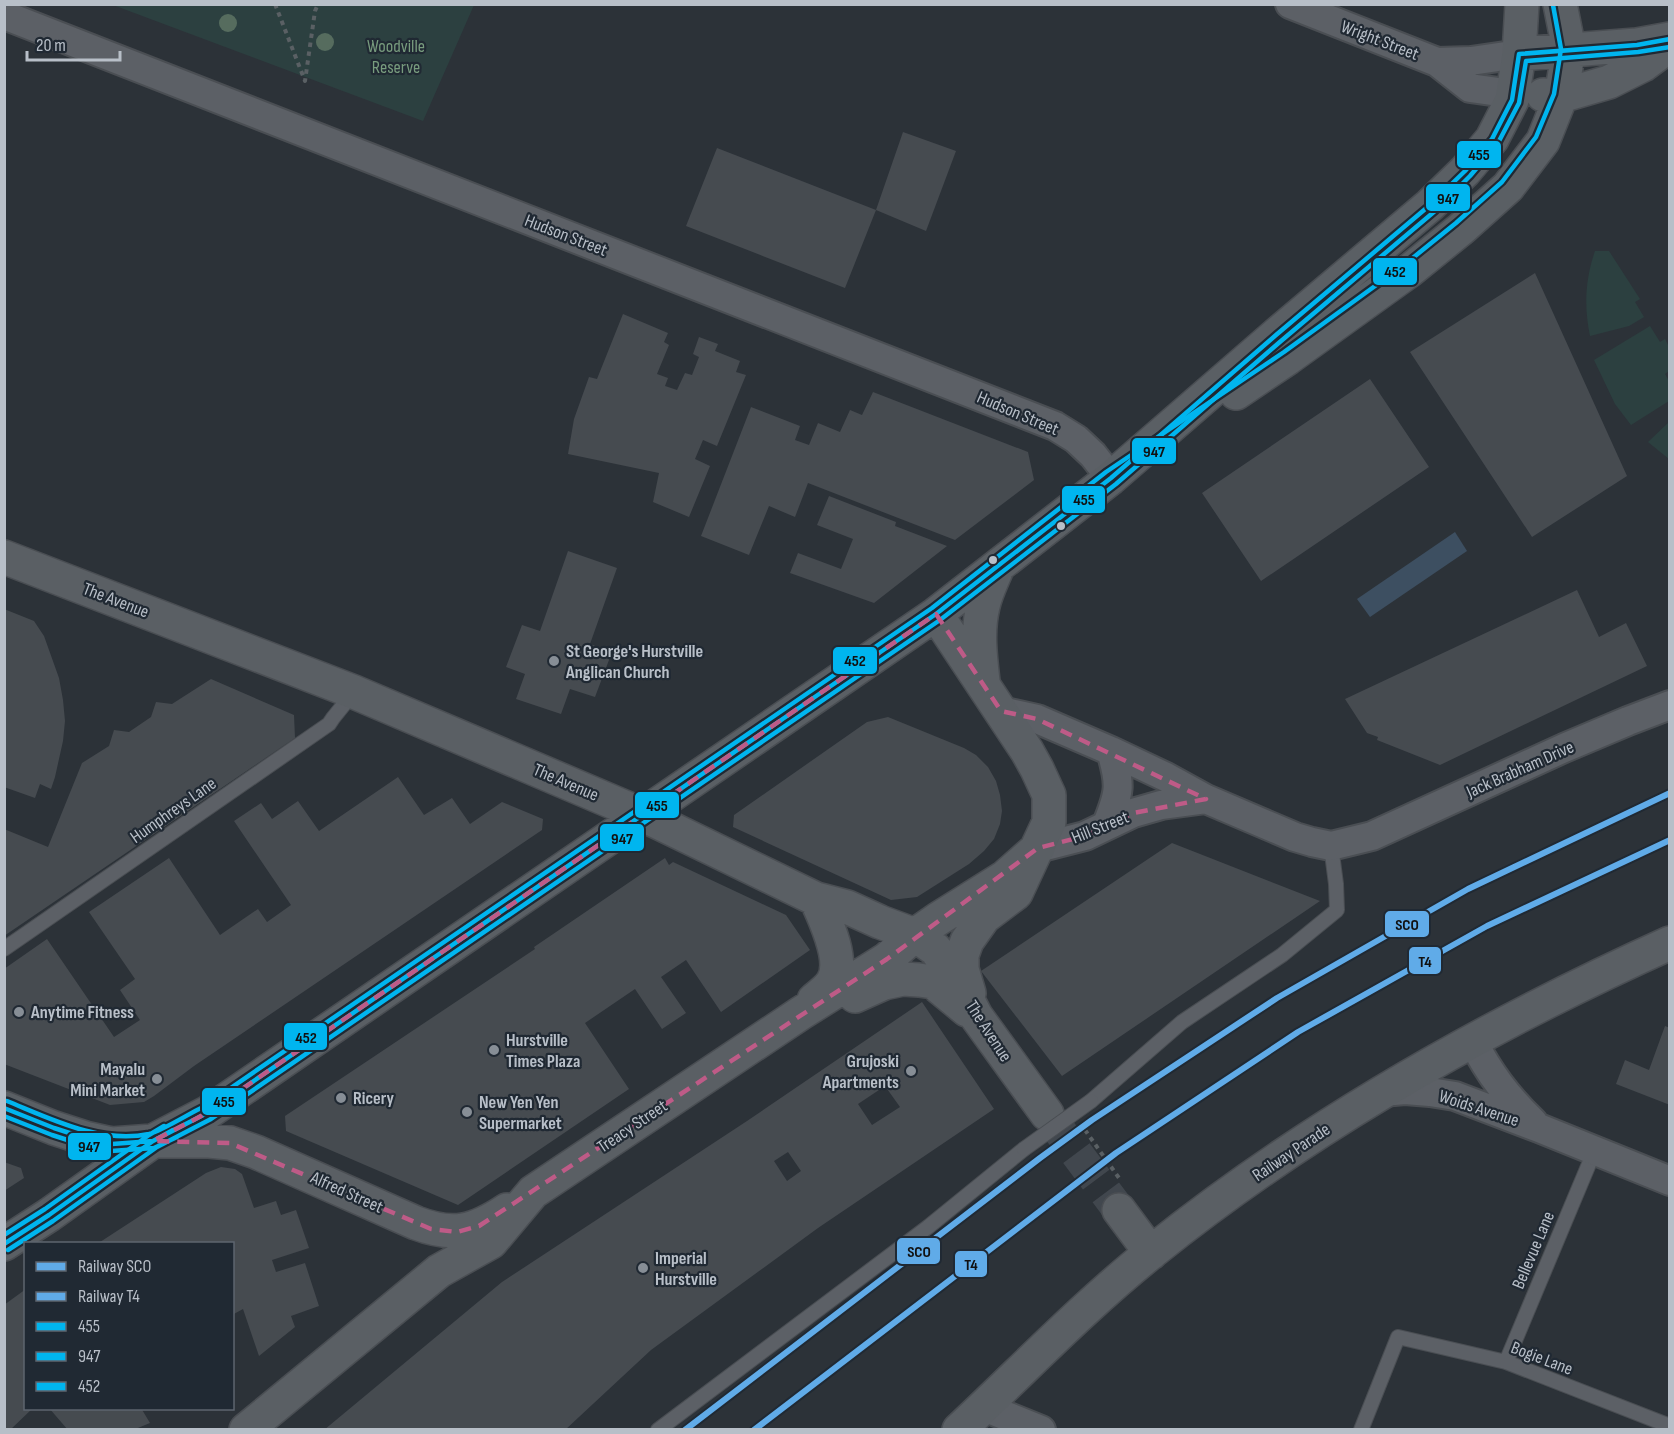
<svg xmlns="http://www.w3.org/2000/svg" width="1674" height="1434" viewBox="0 0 1674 1434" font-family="'Sofia Sans Condensed',sans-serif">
	<rect width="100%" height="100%" fill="#2c3238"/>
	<path fill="#2c4040" d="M 113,5 L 474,5 L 423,121 Z
		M 1595,251 L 1609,251 L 1640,299 L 1635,302 L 1644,317 L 1629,326 L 1590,336 C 1584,307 1585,280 1595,251 Z
		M 1650,326 L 1660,342 L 1665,339 L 1669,347 L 1669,371 L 1665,374 L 1669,381 L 1669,401 L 1631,425 L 1615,404 L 1594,360 Z
		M 1669,422 L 1669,459 L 1648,442 Z"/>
	<path fill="#3d4f61" d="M 1455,532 L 1467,551 L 1370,617 L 1357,599 Z"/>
	<path fill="#464b50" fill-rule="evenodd" d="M 903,132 L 956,151 L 926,231 L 876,210 Z
		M 717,148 L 876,210 L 845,288 L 686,226 Z
		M 1535,273 L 1627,476 L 1532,537 L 1410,352 Z
		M 623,314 L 668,333 L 664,342 L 669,345 L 657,374 L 668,378 L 665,386 L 677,390 L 685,373 L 692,375 L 699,357 L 693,354 L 699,337 L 718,344 L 715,351 L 740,361 L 736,372 L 746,375 L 717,446 L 703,440 L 695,459 L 710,466 L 689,517 L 653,502 L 659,473 L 568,454 L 574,419 L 589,377 L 597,379 Z
		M 1370,379 L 1429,467 L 1261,581 L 1202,493 Z
		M 873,392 L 1028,452 L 1034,480 L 955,540 L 808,483 L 795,517 L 769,506 L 749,555 L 701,536 L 751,407 L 800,426 L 795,440 L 809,445 L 818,423 L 840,432 L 850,410 L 862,415 Z
		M 829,496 L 896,522 L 895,526 L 947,546 L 874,603 L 790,573 L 798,553 L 841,569 L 853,539 L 817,525 Z
		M 568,551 L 617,568 L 590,644 L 612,652 L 595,697 L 570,689 L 561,714 L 516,699 L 525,674 L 506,667 L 522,625 L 540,631 Z
		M 1577,590 L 1599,637 L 1626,623 L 1647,666 L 1440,765 L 1377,740 L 1378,737 L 1367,733 L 1345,699 Z
		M 4,609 L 34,621 L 44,636 L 59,678 L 63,700 L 65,721 L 63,741 L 55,777 L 51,789 L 40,784 L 35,798 L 4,787 Z
		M 211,679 L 294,715 L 295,738 L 4,936 L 4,829 L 48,847 L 82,763 L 109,746 L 114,730 L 129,732 L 151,717 L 156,702 L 172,704 Z
		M 888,717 L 964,748 L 976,755 L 988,767 L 996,781 L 1000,795 L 1002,811 L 1000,824 L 994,839 L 984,851 L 969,864 L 917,897 L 891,900 L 733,827 L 734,815 L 867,722 Z
		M 398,777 L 424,815 L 452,798 L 470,824 L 502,802 L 543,819 L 542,830 L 194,1066 L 154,1096 L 144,1102 L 110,1105 L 4,1064 L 4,969 L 47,939 L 114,1037 L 140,1020 L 120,990 L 135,979 L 89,912 L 169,858 L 220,935 L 258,909 L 267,922 L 291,905 L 234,821 L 261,803 L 272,819 L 298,801 L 319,831 Z
		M 1172,843 L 1320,901 L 1062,1076 L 981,971 Z
		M 665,858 L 669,865 L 673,862 L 786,915 L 810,950 L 721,1012 L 686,960 L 661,977 L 686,1013 L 662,1029 L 635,989 L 585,1023 L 629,1089 L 458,1205 L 286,1131 L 285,1116 L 535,949 L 534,947 Z
		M 922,1002 L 994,1109 L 818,1228 L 651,1350 L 565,1430 L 324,1430 L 502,1282 L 747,1121 ZM 885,1086 L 900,1107 L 872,1125 L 858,1104 ZM 788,1152 L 801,1171 L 787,1181 L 774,1161 Z
		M 1665,1026 L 1670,1028 L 1670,1105 L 1616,1084 L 1625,1060 L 1649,1070 Z
		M 4,1162 L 21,1168 L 24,1178 L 4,1191 Z
		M 221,1167 L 235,1169 L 242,1174 L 254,1208 L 276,1201 L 281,1215 L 296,1210 L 309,1248 L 272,1260 L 276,1272 L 305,1263 L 319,1306 L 291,1316 L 295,1327 L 259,1356 L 243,1309 L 232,1315 L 232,1244 L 97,1244 L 206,1173 Z
		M 26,1289 L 26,1408 L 33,1408 L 10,1430 L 4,1430 L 4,1305 Z
		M 49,1408 L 141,1408 L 150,1423 L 133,1430 L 68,1430 Z"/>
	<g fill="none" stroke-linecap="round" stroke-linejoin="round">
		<path stroke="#41474e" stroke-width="33" stroke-dasharray="33 16" stroke-linecap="butt" d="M 1047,1114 L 1119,1210"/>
		<g stroke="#4a4e53" stroke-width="16">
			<path id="lane" d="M 4,949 L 329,724 L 333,718 L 354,692
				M 1091,1101 L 1182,1022 L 1282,955 L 1337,910 L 1336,884 L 1331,846
				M 1506,1362 L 1594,1152
				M 658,1430 L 928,1227 L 1024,1149
				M 1361,1430 L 1398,1337 L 1506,1362 L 1670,1426"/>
		</g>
		<g stroke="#4a4e53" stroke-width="32">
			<path id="street" d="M 1290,4 L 1437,62 L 1470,88 L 1513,94
				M 4,15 L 1055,426 L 1076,439 L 1093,455 L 1111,478
				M 1437,62 L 1471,61 L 1519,54
				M 1001,711 L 1037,719 L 1111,751 L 1166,777 L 1206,799 L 1295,837 L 1312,842 L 1331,846 L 1372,836 L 1564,748 L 1628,721 L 1670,705
				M 1107,824 C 1120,792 1121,785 1111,751
				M 1038,848 L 1085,836 L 1133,813 L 1161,805 L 1206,799
				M 1472,1040 C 1489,1073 1507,1097 1533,1122
				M 1382,1092 L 1405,1090 L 1430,1092 L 1455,1096 L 1539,1128 L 1670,1181
				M 984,1407 L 1041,1430"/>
		</g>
		<g stroke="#4a4e53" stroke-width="36">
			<path id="secondary" d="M 1519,54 L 1637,45 L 1670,39
				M 1543,95 L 1561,96 L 1609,82 L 1643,65 L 1670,45
				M 1236,393 L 1288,358 L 1409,271 L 1461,229 L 1508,187 L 1543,141 L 1561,96 L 1569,49 L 1560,4
				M 4,557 L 354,692 L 643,815 L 816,899 L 847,907 L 880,922 L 915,935 L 935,949 L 947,964 L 959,983 L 976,1016 L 1047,1114
				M 936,614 L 1027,751 L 1037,769 L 1049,795 L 1049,822 L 1016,893 L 984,917 L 967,941 L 962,955 L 962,969 L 969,993
				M 983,681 C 980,655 977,631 983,606 C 986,592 993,579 998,566
				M 855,996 L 884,983 L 903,979 L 919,980 L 933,982 L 967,1010
				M 814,1000 C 820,995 828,989 832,983 C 846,962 825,919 816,899
				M 4,1108 L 54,1128 L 85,1138 L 112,1144 L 153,1141 L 209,1141 L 230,1143 L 256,1152 L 416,1223 C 453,1237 474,1232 507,1210
				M 1119,1210 L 1151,1253
				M 4,1244 L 49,1215 L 153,1141 L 207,1113 L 936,614 L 1111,478 L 1276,335 L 1430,205 L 1465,171 L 1492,139 L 1512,100 L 1519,54 L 1522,4
				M 246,1430 L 439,1271 L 491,1242 L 533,1192 L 801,1013 L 887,959 L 915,935 L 938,919 L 1005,877 L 1038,848
				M 959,1430 C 1023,1370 1084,1306 1153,1251 C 1310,1125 1486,1026 1670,943"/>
		</g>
		<path stroke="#5a6064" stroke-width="4" stroke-dasharray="4.5 4.5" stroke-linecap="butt" d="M 275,4 L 305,81 L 315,11 L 318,4
			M 1085,1130 L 1119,1178"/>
		<use href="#lane" stroke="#5c6066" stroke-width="14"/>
		<use href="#street" stroke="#5c6066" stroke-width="28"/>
		<use href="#secondary" stroke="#5a5f64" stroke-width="33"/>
		<g stroke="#4a4e53" stroke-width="16" stroke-linecap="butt">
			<path id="lane-bridge" d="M 1024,1149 L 1091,1101"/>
		</g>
		<use href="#lane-bridge" stroke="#5c6066" stroke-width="14"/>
		<g stroke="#202933" stroke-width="9">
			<path id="bus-1" d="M 4,1108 L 54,1128 L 85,1138 L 112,1144 L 153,1141 L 173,1130
				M 4,1244 L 49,1215 L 153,1141 L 207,1113 L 936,614 L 1111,478 L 1276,335 L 1430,205 L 1465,171 L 1492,139 L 1512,100 L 1519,54 L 1637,45 L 1670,39"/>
		</g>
		<g stroke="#202933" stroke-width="9">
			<path id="bus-2" d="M 4,1116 L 52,1135 L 83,1145 L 111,1151 L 154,1148 L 177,1137
				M 8,1250 L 53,1221 L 157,1147 L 211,1119 L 940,620 L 1116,484 L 1281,341 L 1435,211 L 1470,176 L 1498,143 L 1519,103 L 1526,61 L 1638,52 L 1670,47"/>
		</g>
		<g stroke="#202933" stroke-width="9">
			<path id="bus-3" d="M 7,1101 C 51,1119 100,1144 149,1134 C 162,1131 190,1113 203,1107 L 932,608 L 1106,472 L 1284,352 L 1404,265 L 1456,223 L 1502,182 L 1536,137 L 1554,94 L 1561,49 L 1553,5
				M 4,1235 L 45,1209 L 149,1135 L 164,1126"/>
		</g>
		<use href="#bus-1" stroke="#00b5ef" stroke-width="4.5"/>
		<use href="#bus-2" stroke="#00b5ef" stroke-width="4.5"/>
		<use href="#bus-3" stroke="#00b5ef" stroke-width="4.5"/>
		<g stroke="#202933" stroke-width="10">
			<path id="rail-1" d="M 685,1430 L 1040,1158 L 1092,1120 L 1277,998 L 1468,889 L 1670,793"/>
		</g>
		<g stroke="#202933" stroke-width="10">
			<path id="rail-2" d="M 754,1430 L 1116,1153 L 1298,1032 L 1487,926 L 1670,840"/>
		</g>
		<use href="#rail-1" stroke="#60abe8" stroke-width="6"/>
		<use href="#rail-2" stroke="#60abe8" stroke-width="6"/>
	</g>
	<g fill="#566c5e">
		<circle cx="228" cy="23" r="9"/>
		<circle cx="325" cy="42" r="9"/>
	</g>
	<path fill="none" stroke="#be5b87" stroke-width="4.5" stroke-dasharray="12 8" stroke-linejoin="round" d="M 936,614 L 1001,711 L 1037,719 L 1206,799 L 1133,813 L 1085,836 L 1038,848 L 887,959 L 479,1226 L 457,1232 L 431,1229 L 230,1143 L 153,1141 L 207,1113 Z"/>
	<g fill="#b8bfc8" stroke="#202933" stroke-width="2">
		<circle cx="1061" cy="526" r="5"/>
		<circle cx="993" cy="560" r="5"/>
	</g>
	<g fill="#878e96" stroke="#202933" stroke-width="2">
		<circle cx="554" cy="661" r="6"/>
		<circle cx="19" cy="1012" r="6"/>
		<circle cx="494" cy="1050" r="6"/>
		<circle cx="911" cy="1071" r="6"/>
		<circle cx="157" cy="1079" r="6"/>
		<circle cx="341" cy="1098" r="6"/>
		<circle cx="467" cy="1112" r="6"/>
		<circle cx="643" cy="1268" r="6"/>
	</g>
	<g text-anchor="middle" stroke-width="4.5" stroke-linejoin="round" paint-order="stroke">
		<g font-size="18" fill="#b8bfc8" stroke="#202933">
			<text transform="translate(1380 40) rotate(21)" y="6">Wright Street</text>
			<text transform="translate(566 235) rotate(21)" y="6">Hudson Street</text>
			<text transform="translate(1018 413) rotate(23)" y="6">Hudson Street</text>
			<text transform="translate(116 600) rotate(21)" y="6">The Avenue</text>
			<text transform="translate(1520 769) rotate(-24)" y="6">Jack Brabham Drive</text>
			<text transform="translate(566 782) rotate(23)" y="6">The Avenue</text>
			<text transform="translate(173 810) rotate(-35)" y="6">Humphreys Lane</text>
			<text transform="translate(1100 827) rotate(-22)" y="6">Hill Street</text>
			<text transform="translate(989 1031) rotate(57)" y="6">The Avenue</text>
			<text transform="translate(1479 1108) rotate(18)" y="6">Woids Avenue</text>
			<text transform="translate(632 1126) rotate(-34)" y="6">Treacy Street</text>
			<text transform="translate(1291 1152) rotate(-34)" y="6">Railway Parade</text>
			<text transform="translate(347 1192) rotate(24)" y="6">Alfred Street</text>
			<text transform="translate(1533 1250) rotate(-67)" y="6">Bellevue Lane</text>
			<text transform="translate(1542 1358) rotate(21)" y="6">Bogie Lane</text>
		</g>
		<g font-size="18" fill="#789c7e" stroke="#202933">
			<text x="396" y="52">Woodville<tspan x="396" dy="21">Reserve</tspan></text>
		</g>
		<g font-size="18" font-weight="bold" fill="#b8bfc8" stroke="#202933" text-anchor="start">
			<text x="566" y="657">St George's Hurstville<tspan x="566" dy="21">Anglican Church</tspan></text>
			<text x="31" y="1018">Anytime Fitness</text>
			<text x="506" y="1046">Hurstville<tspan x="506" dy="21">Times Plaza</tspan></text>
			<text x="899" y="1067" text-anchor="end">Grujoski<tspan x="899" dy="21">Apartments</tspan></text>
			<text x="145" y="1075" text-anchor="end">Mayalu<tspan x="145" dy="21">Mini Market</tspan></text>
			<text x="353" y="1104">Ricery</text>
			<text x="479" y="1108">New Yen Yen<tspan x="479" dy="21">Supermarket</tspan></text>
			<text x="655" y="1264">Imperial<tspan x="655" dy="21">Hurstville</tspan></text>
		</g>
	</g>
	<g stroke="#202933" stroke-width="2">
		<rect x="1456" y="140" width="46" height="29" rx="6" fill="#00b5ef"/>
		<rect x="1425" y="183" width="46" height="29" rx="6" fill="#00b5ef"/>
		<rect x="1372" y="257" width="46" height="29" rx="6" fill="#00b5ef"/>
		<rect x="1131" y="437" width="46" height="28" rx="6" fill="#00b5ef"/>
		<rect x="1061" y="485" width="45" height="29" rx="6" fill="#00b5ef"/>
		<rect x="832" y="646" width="46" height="29" rx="6" fill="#00b5ef"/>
		<rect x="634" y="791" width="46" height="28" rx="6" fill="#00b5ef"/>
		<rect x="599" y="823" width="46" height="29" rx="6" fill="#00b5ef"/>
		<rect x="1384" y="910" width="46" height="28" rx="6" fill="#60abe8"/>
		<rect x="1408" y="946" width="34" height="29" rx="6" fill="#60abe8"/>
		<rect x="283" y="1022" width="45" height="29" rx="6" fill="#00b5ef"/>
		<rect x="201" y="1087" width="46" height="29" rx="6" fill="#00b5ef"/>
		<rect x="67" y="1132" width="45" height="29" rx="6" fill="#00b5ef"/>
		<rect x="896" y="1237" width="45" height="28" rx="6" fill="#60abe8"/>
		<rect x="954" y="1250" width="34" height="28" rx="6" fill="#60abe8"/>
	</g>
	<g font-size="16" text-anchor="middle" font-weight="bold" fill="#111">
		<text x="1479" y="160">455</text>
		<text x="1448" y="204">947</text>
		<text x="1395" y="277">452</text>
		<text x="1154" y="457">947</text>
		<text x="1084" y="505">455</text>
		<text x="855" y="666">452</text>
		<text x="657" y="811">455</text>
		<text x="622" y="844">947</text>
		<text x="1407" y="930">SCO</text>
		<text x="1425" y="967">T4</text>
		<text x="306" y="1043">452</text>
		<text x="224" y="1107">455</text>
		<text x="89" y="1152">947</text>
		<text x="919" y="1257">SCO</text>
		<text x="971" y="1270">T4</text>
	</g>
	<rect width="1674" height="1434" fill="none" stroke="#b8bfc8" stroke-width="12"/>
	<rect x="24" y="1242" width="210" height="168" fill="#202933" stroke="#5d656f" stroke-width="1.5"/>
	<rect x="36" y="1262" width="30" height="9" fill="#60abe8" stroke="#5d656f" stroke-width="1.5"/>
	<text x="78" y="1272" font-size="18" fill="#b8bfc8">Railway SCO</text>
	<rect x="36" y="1292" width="30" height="9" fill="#60abe8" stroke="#5d656f" stroke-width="1.5"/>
	<text x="78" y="1302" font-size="18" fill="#b8bfc8">Railway T4</text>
	<rect x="36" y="1322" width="30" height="9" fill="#00b5ef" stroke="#5d656f" stroke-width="1.5"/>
	<text x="78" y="1332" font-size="18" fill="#b8bfc8">455</text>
	<rect x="36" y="1352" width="30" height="9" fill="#00b5ef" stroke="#5d656f" stroke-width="1.5"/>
	<text x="78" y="1362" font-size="18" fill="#b8bfc8">947</text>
	<rect x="36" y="1382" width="30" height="9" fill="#00b5ef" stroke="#5d656f" stroke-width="1.5"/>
	<text x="78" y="1392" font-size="18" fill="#b8bfc8">452</text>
	<path d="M27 51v9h93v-9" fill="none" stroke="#b8bfc8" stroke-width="3"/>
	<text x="36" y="51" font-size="18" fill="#b8bfc8" stroke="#202933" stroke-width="4.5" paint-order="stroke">20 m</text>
</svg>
